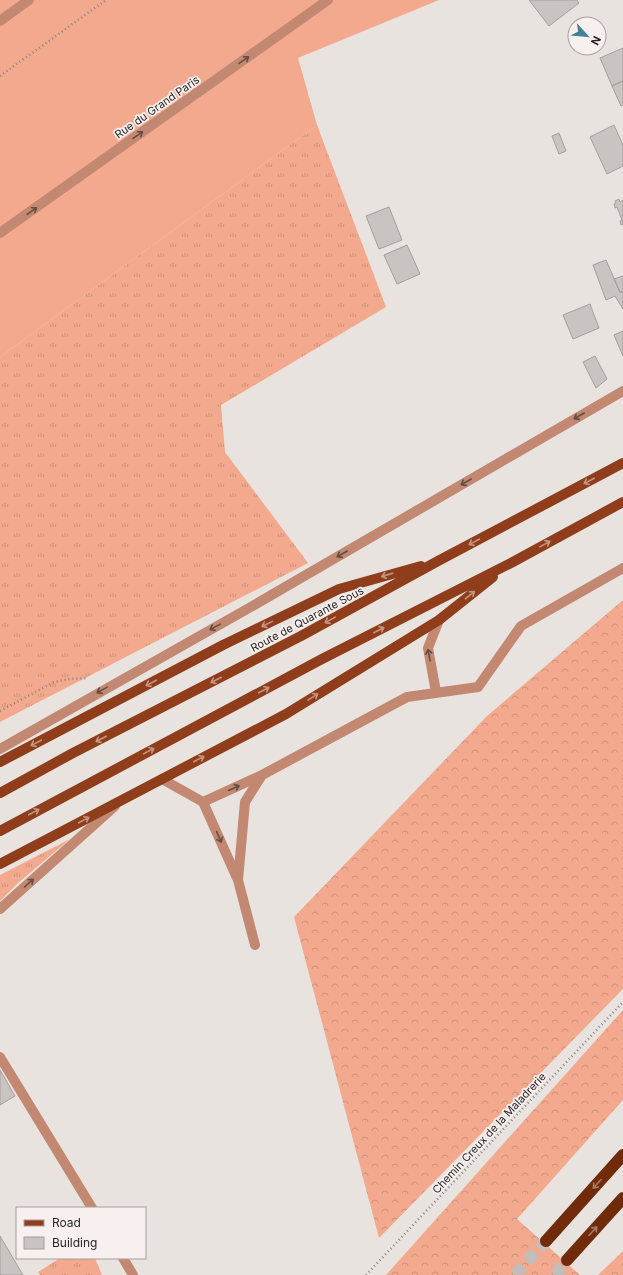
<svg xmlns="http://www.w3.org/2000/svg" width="623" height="1275" viewBox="0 0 623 1275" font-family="Inter,sans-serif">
	<defs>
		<pattern id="grass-tufts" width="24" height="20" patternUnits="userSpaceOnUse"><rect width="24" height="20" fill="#f3a98d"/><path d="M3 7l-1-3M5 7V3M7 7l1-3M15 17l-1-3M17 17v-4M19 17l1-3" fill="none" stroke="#d0917a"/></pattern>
		<pattern id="forest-crowns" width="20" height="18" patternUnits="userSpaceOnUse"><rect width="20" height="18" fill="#f3a98d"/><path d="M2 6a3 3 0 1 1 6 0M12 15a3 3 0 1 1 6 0" fill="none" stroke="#d0917a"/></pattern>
	</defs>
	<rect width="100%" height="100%" fill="#e9e3e0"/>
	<path fill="url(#grass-tufts)" d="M 317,125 L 386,307 L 221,405 L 225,452 L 308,563 L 0,722 L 0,357 Z
		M 70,839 L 18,883 L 0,901 L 0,875 Z
		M 60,1258 L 95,1258 L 102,1275 L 40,1275 L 38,1272 Z"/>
	<path fill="url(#forest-crowns)" d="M 623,600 L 623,989 L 379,1238 L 294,917 L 487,716 Z
		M 623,1010 L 623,1100 L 517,1219 L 580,1275 L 386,1275 Z
		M 623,1251 L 623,1275 L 598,1275 Z"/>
	<path fill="#f3a98d" d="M 0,0 L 439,0 L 298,58 L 317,125 L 0,357 Z"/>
	<path fill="#c9c3c1" stroke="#a59e9c" d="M 529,0 L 577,0 L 579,3 L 549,26 Z
		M 623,48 L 623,81 L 612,86 L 600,58 Z
		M 623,81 L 623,105 L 621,106 L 612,86 Z
		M 614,125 L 623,145 L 623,166 L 607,174 L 590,137 Z
		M 559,133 L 566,151 L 559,154 L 552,136 Z
		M 619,199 L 620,202 L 623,200 L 623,224 L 621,225 L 620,221 L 622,220 L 617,207 L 615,208 L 614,204 L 616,203 L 615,201 Z
		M 389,207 L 402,240 L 379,249 L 366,216 Z
		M 407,245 L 420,274 L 397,284 L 384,255 Z
		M 606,260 L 620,292 L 623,292 L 623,309 L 615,296 L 606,300 L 593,265 Z
		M 623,276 L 623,292 L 620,292 L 614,279 Z
		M 590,304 L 599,328 L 573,339 L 563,315 Z
		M 623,331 L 623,356 L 614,335 Z
		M 595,356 L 607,379 L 596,388 L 583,362 Z
		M 0,1070 L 15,1096 L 0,1105 Z
		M 0,1236 L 23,1275 L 0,1275 Z"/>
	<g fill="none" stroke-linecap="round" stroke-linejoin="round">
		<path stroke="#c2bdbb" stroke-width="12" stroke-dasharray="12 6" stroke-linecap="butt" d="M 515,1275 L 546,1241
			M 555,1275 L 567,1260"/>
		<path stroke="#878381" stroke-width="2.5" stroke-dasharray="1 3" stroke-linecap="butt" d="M 0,76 L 106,0
			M 0,711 L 54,682 L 70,679 L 88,678
			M 366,1275 L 623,1002"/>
		<path stroke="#c28871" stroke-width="10" d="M 0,21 L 29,0
			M 0,233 L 328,0
			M 436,692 L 428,648 L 439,620
			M 0,749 L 249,608 L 623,391
			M 162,779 L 203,802 L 262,775
			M 203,802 L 237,878
			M 0,909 L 115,806
			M 255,945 L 238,880 L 245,802 L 262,775 L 407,697 L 478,687 L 521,626 L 623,568
			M 0,1057 L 92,1208
			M 123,1258 L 133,1275"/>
		<path stroke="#8f3d1a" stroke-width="10" d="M 0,762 L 223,645 L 339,589 L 421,566
			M 0,793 L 73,753 L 301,636 L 438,561 L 623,463
			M 0,831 L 322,659 L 511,563 L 623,502
			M 0,864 L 286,714 L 439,620 L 493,577"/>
		<path stroke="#702b0b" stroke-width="12" d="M 546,1241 L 623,1155
			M 567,1260 L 623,1198"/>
	</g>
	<defs><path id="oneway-shaft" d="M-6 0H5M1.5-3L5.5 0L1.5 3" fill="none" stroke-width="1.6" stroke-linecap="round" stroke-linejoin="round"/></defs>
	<g stroke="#664d43">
		<use href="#oneway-shaft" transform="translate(244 60) rotate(-35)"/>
		<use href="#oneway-shaft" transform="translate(138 135) rotate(-35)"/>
		<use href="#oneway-shaft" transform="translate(32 211) rotate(-35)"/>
		<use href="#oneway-shaft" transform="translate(579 416) rotate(150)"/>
		<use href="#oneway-shaft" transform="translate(466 482) rotate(150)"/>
		<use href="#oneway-shaft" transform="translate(342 554) rotate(150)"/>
		<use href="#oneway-shaft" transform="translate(215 627) rotate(151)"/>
		<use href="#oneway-shaft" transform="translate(429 655) rotate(-101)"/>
		<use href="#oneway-shaft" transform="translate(102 690) rotate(151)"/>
		<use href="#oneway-shaft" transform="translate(234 788) rotate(-24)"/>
		<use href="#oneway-shaft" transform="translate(219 837) rotate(66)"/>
		<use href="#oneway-shaft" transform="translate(29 883) rotate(-42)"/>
	</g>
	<g stroke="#c39684">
		<use href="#oneway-shaft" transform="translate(589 481) rotate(152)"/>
		<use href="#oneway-shaft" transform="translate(474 542) rotate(152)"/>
		<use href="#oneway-shaft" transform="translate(545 544) rotate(-29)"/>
		<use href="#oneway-shaft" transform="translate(387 575) rotate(164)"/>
		<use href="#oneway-shaft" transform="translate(470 595) rotate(-39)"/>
		<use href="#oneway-shaft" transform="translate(330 620) rotate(151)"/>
		<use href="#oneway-shaft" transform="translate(267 624) rotate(154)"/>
		<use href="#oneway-shaft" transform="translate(379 630) rotate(-27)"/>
		<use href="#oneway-shaft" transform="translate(216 680) rotate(153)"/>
		<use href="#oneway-shaft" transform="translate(151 683) rotate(152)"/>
		<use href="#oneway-shaft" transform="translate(264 690) rotate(-28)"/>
		<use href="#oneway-shaft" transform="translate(313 697) rotate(-32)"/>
		<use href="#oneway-shaft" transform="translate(101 739) rotate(153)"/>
		<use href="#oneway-shaft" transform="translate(36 743) rotate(152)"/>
		<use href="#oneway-shaft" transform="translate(149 751) rotate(-28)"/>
		<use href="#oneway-shaft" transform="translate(199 759) rotate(-28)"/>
		<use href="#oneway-shaft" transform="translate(34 812) rotate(-28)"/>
		<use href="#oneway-shaft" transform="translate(84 820) rotate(-28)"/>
	</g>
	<g stroke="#a67a66">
		<use href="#oneway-shaft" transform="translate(597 1184) rotate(132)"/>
		<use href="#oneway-shaft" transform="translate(593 1231) rotate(-48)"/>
	</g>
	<g text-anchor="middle" stroke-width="3.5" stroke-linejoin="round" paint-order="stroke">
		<g font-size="11" fill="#282625" stroke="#f7f0ee">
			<text transform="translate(157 107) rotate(-35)" y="4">Rue du Grand Paris</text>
			<text transform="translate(307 619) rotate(-28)" y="4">Route de Quarante Sous</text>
			<text transform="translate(489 1133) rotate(-47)" y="4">Chemin Creux de la Maladrerie</text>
		</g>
	</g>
	<rect x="16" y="1207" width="130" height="52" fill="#f7f0ee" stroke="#a49f9e"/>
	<rect x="24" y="1220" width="20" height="6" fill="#8f3d1a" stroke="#a49f9e"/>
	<text x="52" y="1227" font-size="12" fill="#282625">Road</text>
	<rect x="24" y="1237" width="20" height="12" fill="#c9c3c1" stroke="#a49f9e"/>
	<text x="52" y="1247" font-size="12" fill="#282625">Building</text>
	<g transform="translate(587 36) rotate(117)"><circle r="19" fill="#f7f0ee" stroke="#a49f9e"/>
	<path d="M0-3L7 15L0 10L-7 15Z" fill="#438297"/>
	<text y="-6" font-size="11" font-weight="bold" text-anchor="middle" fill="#282625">N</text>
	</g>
</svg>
